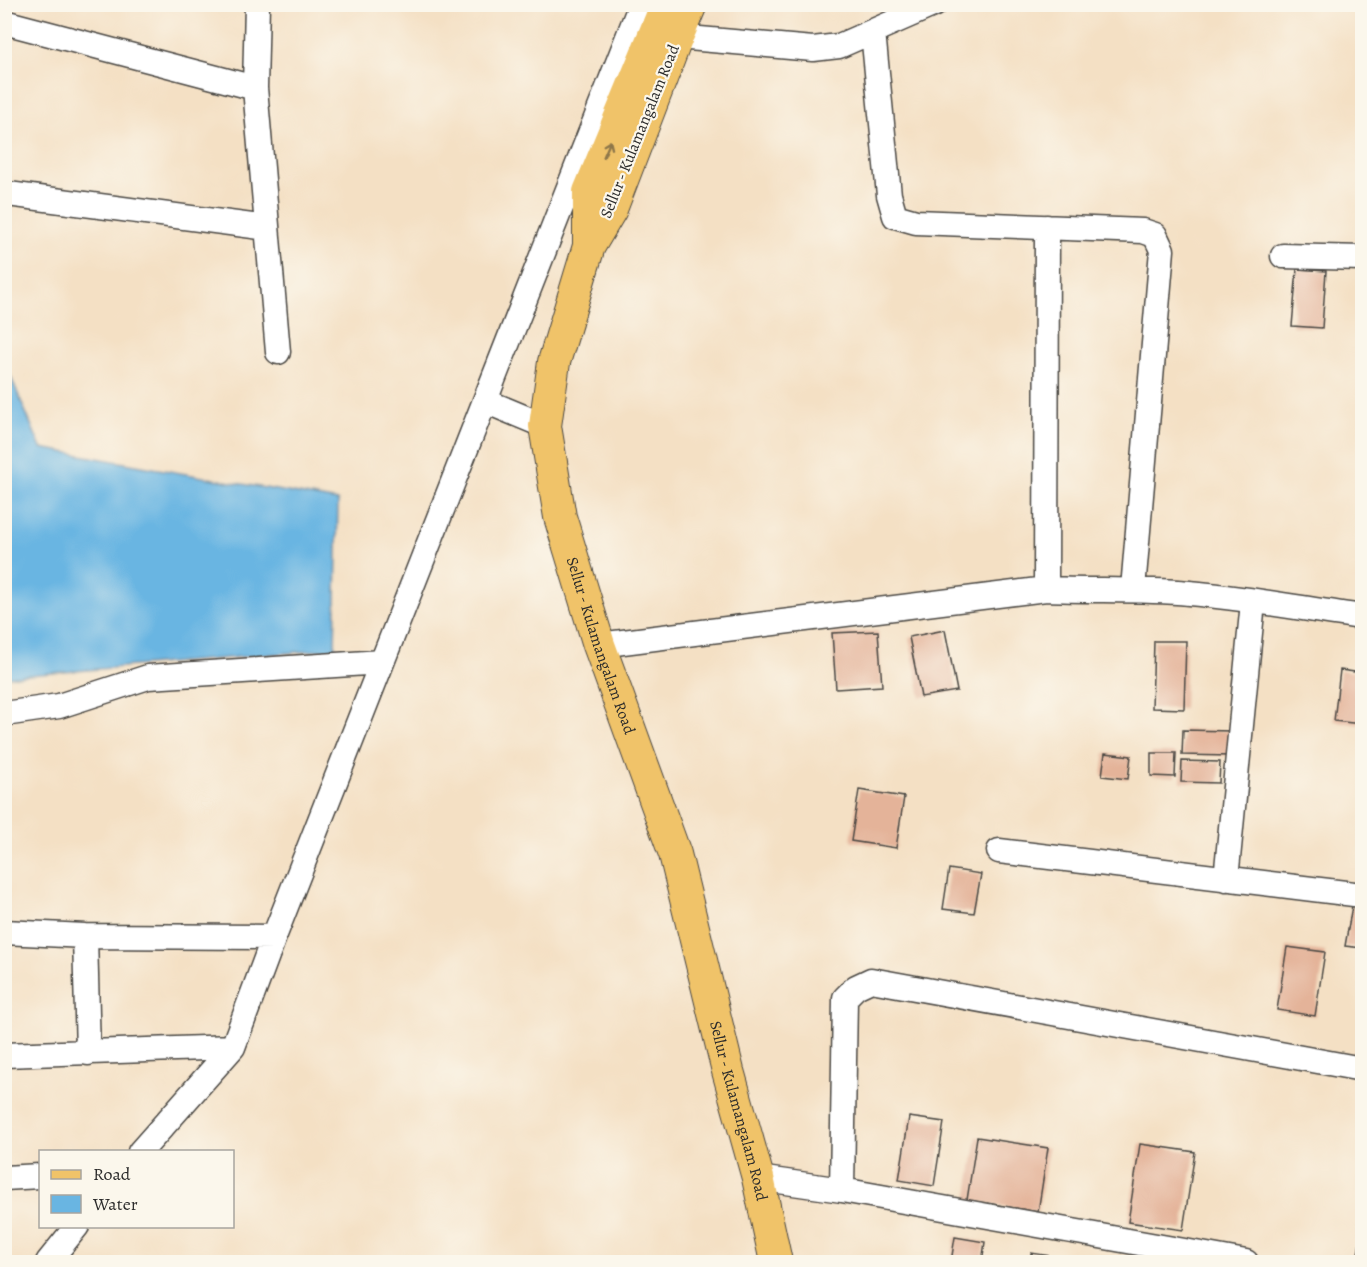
<svg xmlns="http://www.w3.org/2000/svg" width="1367" height="1267" viewBox="0 0 1367 1267" font-family="Alegreya,serif">
	<rect width="100%" height="100%" fill="#fbf7ec"/>
	<filter id="ink" filterUnits="userSpaceOnUse"><feTurbulence type="fractalNoise" baseFrequency=".0167" numOctaves="2"/><feDisplacementMap in="SourceGraphic" scale="12" xChannelSelector="R" yChannelSelector="G"/><feConvolveMatrix kernelMatrix="1 2 1 2 8 2 1 2 1" color-interpolation-filters="sRGB"/></filter>
	<filter id="wash" filterUnits="userSpaceOnUse"><feTurbulence type="fractalNoise" baseFrequency=".008" numOctaves="4" result="noise"/><feDisplacementMap in="SourceGraphic" scale="24" xChannelSelector="R" yChannelSelector="G"/><feGaussianBlur stdDeviation="1.35" result="paint"/><feColorMatrix in="noise" values="0 0 0 0 0 0 0 0 0 0 0 0 0 0 0 0 0 1.4 0 .05"/><feComposite in="paint" operator="in"/></filter>
	<g filter="url(#wash)">
		<rect width="100%" height="100%" fill="#f4e0c4"/>
		<path fill="#69b5e2" stroke="#4a7086" stroke-width="1.5" d="M 4,361 L 41,448 L 338,501 L 335,649 L 5,677 Z"/>
		<g id="blocks">
			<path fill="#e4b399" d="M 1297,269 L 1326,271 L 1322,328 L 1292,326 Z
				M 945,630 L 957,691 L 921,697 L 909,637 Z
				M 878,631 L 882,686 L 836,689 L 832,633 Z
				M 1154,641 L 1186,641 L 1184,709 L 1152,708 Z
				M 1340,670 L 1362,673 L 1362,724 L 1334,721 Z
				M 1183,730 L 1232,731 L 1231,756 L 1182,755 Z
				M 1105,753 L 1131,756 L 1128,779 L 1102,776 Z
				M 1151,753 L 1176,753 L 1175,777 L 1151,776 Z
				M 1182,761 L 1220,762 L 1219,783 L 1181,782 Z
				M 859,790 L 904,797 L 896,848 L 851,841 Z
				M 949,869 L 981,874 L 974,913 L 943,909 Z
				M 1352,906 L 1362,908 L 1362,948 L 1345,946 Z
				M 1287,947 L 1325,952 L 1315,1016 L 1277,1010 Z
				M 909,1117 L 944,1122 L 934,1186 L 899,1180 Z
				M 977,1137 L 1048,1148 L 1038,1212 L 967,1200 Z
				M 1140,1144 L 1195,1152 L 1183,1230 L 1128,1222 Z
				M 955,1237 L 985,1242 L 982,1262 L 951,1262 Z
				M 1361,1237 L 1362,1237 L 1362,1255 L 1358,1254 Z
				M 1031,1253 L 1077,1260 L 1076,1262 L 1030,1262 Z"/>
		</g>
	</g>
	<g filter="url(#ink)">
		<use href="#blocks" fill-opacity="0" stroke="#494642" stroke-width="1.5"/>
		<g fill="none" stroke-linecap="round" stroke-linejoin="round">
			<g stroke="#494642" stroke-width="27">
				<path id="minor" d="M 257,4 L 255,88 L 278,352
					M 4,22 L 255,88
					M 663,30 L 677,37 L 813,49 L 839,46 L 935,4
					M 873,32 L 889,195 L 895,216 L 916,222 L 1143,231 L 1155,235 L 1162,250 L 1133,589
					M 8,194 L 267,228
					M 1283,256 L 1362,258
					M 485,401 L 545,426
					M 1046,589 L 1047,227
					M 599,645 L 1046,589 C 1094,591 1141,589 1189,593 C 1247,598 1305,609 1362,617
					M 4,714 L 59,706 L 148,677 L 382,662
					M 999,851 L 1362,895
					M 1226,879 L 1253,602
					M 4,932 L 85,936 L 274,937
					M 85,936 L 88,1053
					M 4,1055 L 233,1047
					M 140,1152 L 233,1047 L 274,937 L 641,4
					M 4,1178 L 40,1176
					M 758,1178 L 842,1190 L 1246,1262
					M 842,1190 L 845,998 L 856,987 L 871,980 L 1362,1069
					M 48,1262 L 77,1226"/>
			</g>
			<g stroke="#494642" stroke-width="34">
				<g id="major">
					<path id="s1" d="M 691,4 L 677,37 L 611,209 L 589,246 L 554,362 L 545,426 L 560,517 L 599,645 L 675,854 L 728,1071 L 758,1178 L 776,1262"/>
					<path d="M 589,245 L 589,192 L 667,4"/>
				</g>
			</g>
			<use href="#minor" stroke="#fff" stroke-width="24"/>
			<use href="#major" stroke="#f0c369" stroke-width="32"/>
		</g>
		<defs><path id="oneway-shaft" d="M-6 0H5M1.5-3L5.5 0L1.5 3" fill="none" stroke-width="1.6" stroke-linecap="round" stroke-linejoin="round" transform="scale(1.5)"/></defs>
		<use stroke="#8e774a" href="#oneway-shaft" transform="translate(607 149) rotate(-67)"/>
	</g>
	<g text-anchor="middle" stroke-width="4.5" stroke-linejoin="round" paint-order="stroke">
		<g font-size="16" fill="#2b2b2b" stroke="#fbf7ec">
			<text transform="translate(639 131) rotate(-68)" y="6">Sellur - Kulamangalam Road</text>
			<text dy="6" stroke="none"><textPath href="#s1" startOffset="676">Sellur - Kulamangalam Road</textPath></text>
			<text dy="6" stroke="none"><textPath href="#s1" startOffset="1162">Sellur - Kulamangalam Road</textPath></text>
		</g>
	</g>
	<rect width="1367" height="1267" fill="none" stroke="#fbf7ec" stroke-width="24"/>
	<rect x="39" y="1150" width="195" height="78" fill="#fbf7ec" stroke="#a8a59f" stroke-width="1.5"/>
	<rect x="51" y="1170" width="30" height="9" fill="#f0c369" stroke="#a8a59f" stroke-width="1.5"/>
	<text x="93" y="1180" font-size="18" fill="#2b2b2b">Road</text>
	<rect x="51" y="1195" width="30" height="18" fill="#69b5e2" stroke="#a8a59f" stroke-width="1.5"/>
	<text x="93" y="1210" font-size="18" fill="#2b2b2b">Water</text>
</svg>
